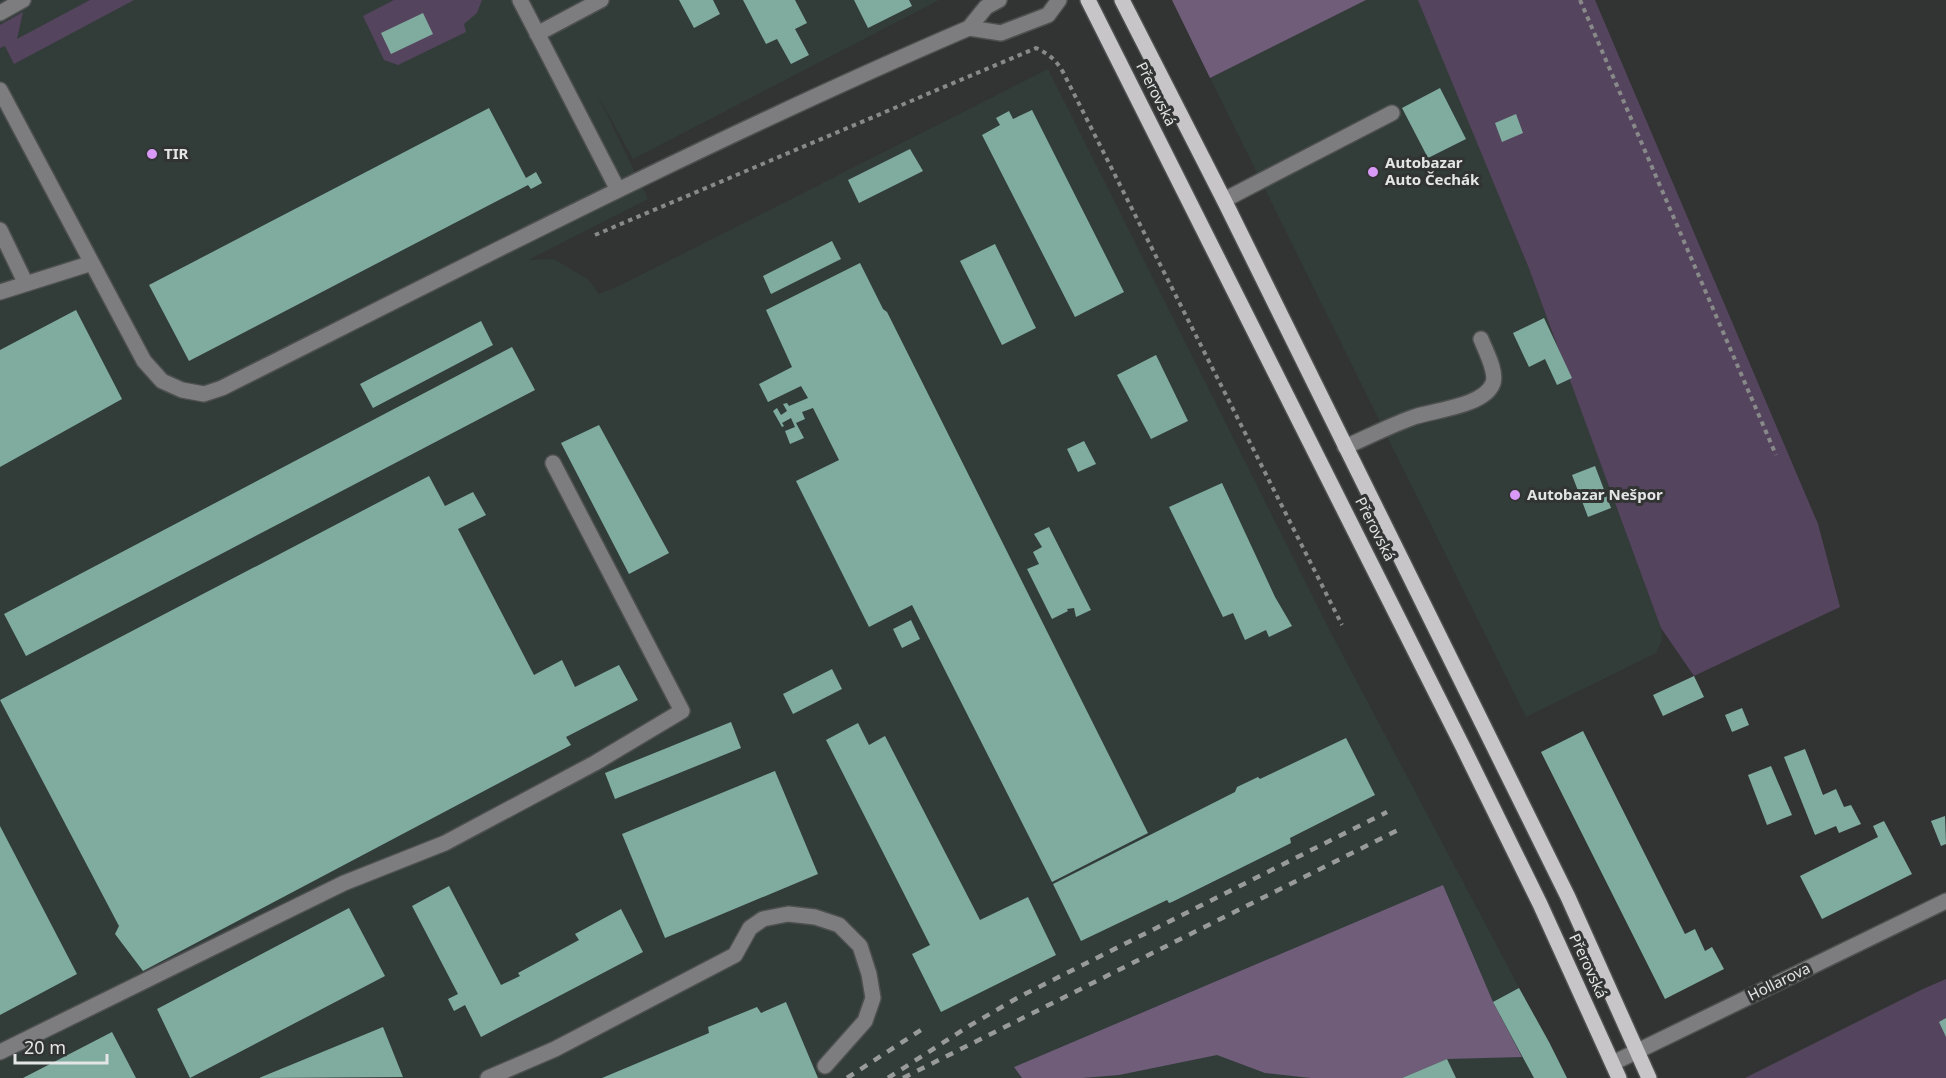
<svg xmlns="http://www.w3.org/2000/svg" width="1946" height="1078" viewBox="0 0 1946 1078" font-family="'Noto Sans',sans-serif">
	<rect width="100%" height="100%" fill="#313433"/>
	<path fill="#323d3a" d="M 0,0 L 939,0 L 633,159 L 597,94 L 648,199 L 528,260 L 554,259 L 589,280 L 599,294 L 625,283 L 1048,69 L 1330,631 L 1567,1078 L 0,1078 Z
		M 1366,0 L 1419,0 L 1528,266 L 1661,628 L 1662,640 L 1656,653 L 1526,717 L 1210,78 Z"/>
	<path fill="#55445d" d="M 90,0 L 134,0 L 14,64 L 5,46 L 0,48 L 0,25 L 23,12 L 17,39 Z
		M 394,0 L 482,0 L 477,13 L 464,24 L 466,32 L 398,65 L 384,60 L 363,16 Z
		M 1418,0 L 1595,0 L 1818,524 L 1840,607 L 1694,676 L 1661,628 L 1528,266 Z
		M 1946,979 L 1946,1078 L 1745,1078 L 1923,989 Z"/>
	<path fill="#705d79" d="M 1172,0 L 1366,0 L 1210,78 Z
		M 1443,885 L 1493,1002 L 1522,1057 L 1447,1059 L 1402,1078 L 1311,1078 L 1265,1073 L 1217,1055 L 1119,1075 L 1082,1078 L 1022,1078 L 1014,1067 Z"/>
	<path fill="#80aca0" d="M 679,0 L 713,0 L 720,14 L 694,28 Z
		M 743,0 L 795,0 L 807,23 L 795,29 L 809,55 L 791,64 L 777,39 L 766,44 Z
		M 854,0 L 909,0 L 912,6 L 868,28 Z
		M 423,13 L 433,34 L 391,54 L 381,33 Z
		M 1440,88 L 1466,139 L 1428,158 L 1402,108 Z
		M 489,108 L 526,178 L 536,172 L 542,183 L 531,189 L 528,185 L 189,361 L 149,285 Z
		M 1032,110 L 1124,292 L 1075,317 L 982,135 L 1000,125 L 996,118 L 1009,111 L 1013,119 Z
		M 1516,114 L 1523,133 L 1502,142 L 1495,123 Z
		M 910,149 L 923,171 L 859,203 L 848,180 Z
		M 832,241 L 841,259 L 771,294 L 763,276 Z
		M 995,244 L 1036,328 L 1002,345 L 960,261 Z
		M 860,263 L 883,309 L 887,312 L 1148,833 L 1052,882 L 912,605 L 869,627 L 796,481 L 839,460 L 813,408 L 802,412 L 805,419 L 796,423 L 804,438 L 790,444 L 785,431 L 795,427 L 791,418 L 782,423 L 784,426 L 782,427 L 773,411 L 777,408 L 781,415 L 787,411 L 783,404 L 787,403 L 789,406 L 808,398 L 801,386 L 768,402 L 759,384 L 792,367 L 766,310 Z
		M 76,310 L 122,399 L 0,467 L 0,350 Z
		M 1544,318 L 1572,378 L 1557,385 L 1545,359 L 1529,367 L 1513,333 Z
		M 481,321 L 493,345 L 373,408 L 360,384 Z
		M 512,347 L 535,390 L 26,656 L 4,614 Z
		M 1156,355 L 1188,421 L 1151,439 L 1117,375 Z
		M 599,425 L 669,553 L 629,574 L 561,443 Z
		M 1084,441 L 1096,464 L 1078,472 L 1067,449 Z
		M 1595,466 L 1611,508 L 1588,517 L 1572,475 Z
		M 429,476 L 445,506 L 473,492 L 486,515 L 458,529 L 534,675 L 562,660 L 575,687 L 619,665 L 638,700 L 566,737 L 571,745 L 143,971 L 115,934 L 119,926 L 0,700 Z
		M 1222,483 L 1275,597 L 1292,626 L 1269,637 L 1266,630 L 1245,640 L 1233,613 L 1223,617 L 1169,507 Z
		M 1049,527 L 1091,610 L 1076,617 L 1074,608 L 1067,609 L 1068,611 L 1052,619 L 1027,569 L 1039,564 L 1033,552 L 1042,547 L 1034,534 Z
		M 911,620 L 920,639 L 902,648 L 893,629 Z
		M 832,669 L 842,689 L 793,714 L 783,694 Z
		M 1694,676 L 1704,697 L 1663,716 L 1653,695 Z
		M 1742,708 L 1749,725 L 1732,732 L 1725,715 Z
		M 731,722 L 741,748 L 615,799 L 605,773 Z
		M 858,723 L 869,745 L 885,736 L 980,920 L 1028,897 L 1056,955 L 941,1012 L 912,954 L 930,945 L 826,740 Z
		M 1583,731 L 1685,934 L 1695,929 L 1705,951 L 1712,947 L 1724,969 L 1665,999 L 1541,752 Z
		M 1346,738 L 1375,795 L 1290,838 L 1291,843 L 1172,902 L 1169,903 L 1167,900 L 1081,941 L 1053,884 L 1235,792 L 1237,787 L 1258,777 L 1260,779 Z
		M 1805,749 L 1823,795 L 1836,789 L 1844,807 L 1851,805 L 1861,824 L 1839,833 L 1836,826 L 1815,835 L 1784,757 Z
		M 1771,766 L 1792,815 L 1767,825 L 1748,775 Z
		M 775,771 L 818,874 L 665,938 L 622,834 Z
		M 1945,816 L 1946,844 L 1941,846 L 1931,821 Z
		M 1884,821 L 1912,874 L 1822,919 L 1800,876 L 1878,837 L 1873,826 Z
		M 0,826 L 77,974 L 0,1015 Z
		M 449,886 L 501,985 L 520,976 L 518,973 L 579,940 L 575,934 L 621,909 L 643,952 L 481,1037 L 465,1005 L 454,1011 L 448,999 L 458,994 L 412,906 Z
		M 349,908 L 385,976 L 190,1078 L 157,1009 Z
		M 1519,988 L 1549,1042 L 1567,1078 L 1534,1078 L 1493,1002 Z
		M 786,1002 L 818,1078 L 602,1078 L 709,1033 L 708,1027 L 757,1007 L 761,1013 Z
		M 1946,1018 L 1946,1037 L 1939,1022 Z
		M 383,1027 L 403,1077 L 259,1078 Z
		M 112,1032 L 136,1078 L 23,1078 Z
		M 1447,1059 L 1456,1078 L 1402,1078 Z"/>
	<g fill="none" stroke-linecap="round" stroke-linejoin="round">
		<g stroke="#4d504f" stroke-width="18">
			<path id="minor" d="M 520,0 L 618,190
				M 0,13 L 23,0
				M 969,28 L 1001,33 L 1048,15 L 1059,0
				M 537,34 L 601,0
				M 0,90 L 144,361 L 162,381 L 182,390 L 204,394 L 222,388 C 469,264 715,137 969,28 L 986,7 L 999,0
				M 1224,200 L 1392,113
				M 0,230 L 26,284
				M 0,292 L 92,263
				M 1345,447 C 1368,437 1391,425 1414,417 C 1434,410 1485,406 1493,383 C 1497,371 1485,350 1481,339
				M 0,1052 L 344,883 L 445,843 L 595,763 L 682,711 L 553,463
				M 1613,1063 L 1946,901
				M 488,1078 L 555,1049 L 735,955 L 750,928 L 763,919 L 788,914 L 815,917 L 839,925 L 860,946 L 869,974 L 873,998 L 865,1021 L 825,1066"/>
		</g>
		<g stroke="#4d504f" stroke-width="18">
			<path id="major" d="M 1088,0 L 1463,747 L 1540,904 L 1619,1078
				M 1122,0 L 1224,200 L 1568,897 L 1649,1078"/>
		</g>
		<path stroke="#878a89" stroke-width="4" stroke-dasharray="4.5 4.5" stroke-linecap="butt" d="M 1580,0 L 1776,455
			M 595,235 L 1036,48 C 1049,54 1056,60 1063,72 L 1342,625"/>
		<use href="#minor" stroke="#7d7c7e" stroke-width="15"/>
		<use href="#major" stroke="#c7c5c8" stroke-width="15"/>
		<path stroke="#989b9a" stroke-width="4.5" stroke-dasharray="8 8" stroke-linecap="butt" d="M 847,1078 L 924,1028
			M 888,1078 L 969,1026 L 1019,997 L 1387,812
			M 903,1078 L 1398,830"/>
	</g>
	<g fill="#d99af7" stroke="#313433" stroke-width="2">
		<circle cx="152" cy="154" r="6"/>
		<circle cx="1373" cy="172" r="6"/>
		<circle cx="1515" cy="495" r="6"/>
	</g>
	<g text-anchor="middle" stroke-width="6" stroke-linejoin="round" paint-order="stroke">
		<g font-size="15" fill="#e3e6e5" stroke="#313433">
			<text transform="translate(1156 94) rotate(63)" y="5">Přerovská</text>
			<text transform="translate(1375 529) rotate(63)" y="5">Přerovská</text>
			<text transform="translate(1588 966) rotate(65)" y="5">Přerovská</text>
			<text transform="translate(1779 982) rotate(-26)" y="5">Hollarova</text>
		</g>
		<g font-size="15" font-weight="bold" fill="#e3e6e5" stroke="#313433" text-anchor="start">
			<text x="164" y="159">TIR</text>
			<text x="1385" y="168">Autobazar<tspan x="1385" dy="17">Auto Čechák</tspan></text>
			<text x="1527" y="500">Autobazar Nešpor</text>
		</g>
	</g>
	<path d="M15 1054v9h92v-9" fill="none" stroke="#e3e6e5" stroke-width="3"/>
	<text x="24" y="1054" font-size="18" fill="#e3e6e5" stroke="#313433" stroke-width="4.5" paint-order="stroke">20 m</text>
</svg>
